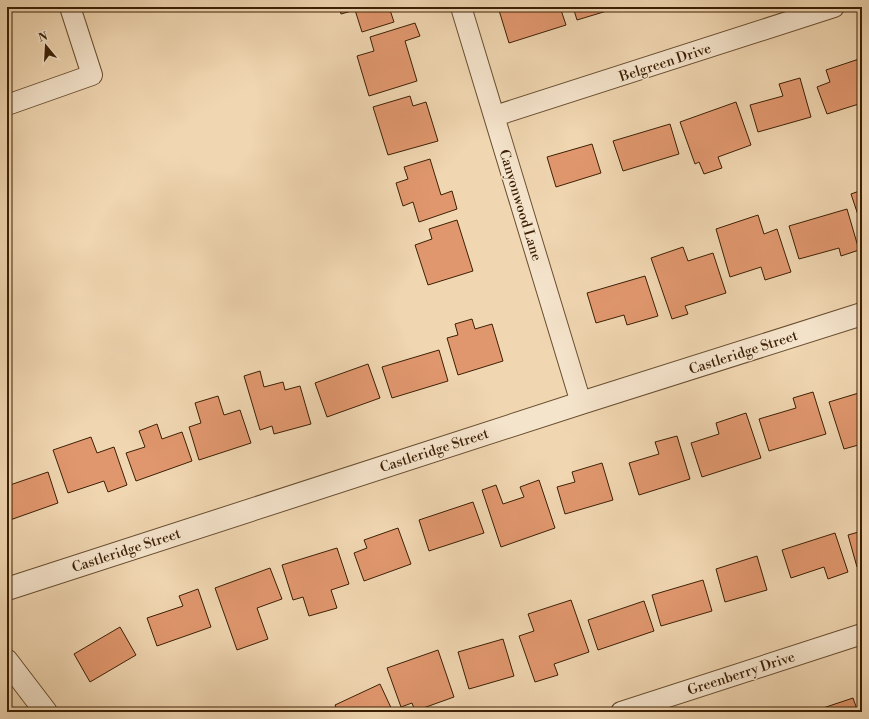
<svg xmlns="http://www.w3.org/2000/svg" width="869" height="719" viewBox="0 0 869 719" font-family="'Libre Bodoni',serif">
	<rect width="100%" height="100%" fill="#f0d6b1"/>
	<filter id="stains"><feTurbulence type="fractalNoise" baseFrequency=".005" numOctaves="4"/><feColorMatrix values="0 0 0 0 .2 0 0 0 0 .09 0 0 0 0 .02 0 0 0 .5 -.17"/></filter>
	<radialGradient id="worn" r=".72"><stop offset=".6" stop-color="#630" stop-opacity="0"/><stop offset="1" stop-color="#630" stop-opacity=".3"/></radialGradient>
	<path fill="#e1976e" stroke="#3c2005" d="M 339,7 L 389,7 L 394,22 L 362,32 L 355,10 L 341,14 Z
		M 498,7 L 560,7 L 566,25 L 509,43 Z
		M 573,7 L 620,7 L 577,20 Z
		M 415,23 L 420,36 L 405,41 L 417,81 L 369,96 L 357,56 L 374,51 L 370,37 Z
		M 859,59 L 862,67 L 862,103 L 827,114 L 817,87 L 830,82 L 826,70 Z
		M 800,78 L 811,117 L 758,132 L 750,105 L 783,96 L 779,84 Z
		M 410,96 L 413,106 L 426,102 L 438,141 L 388,155 L 373,107 Z
		M 736,102 L 751,145 L 718,157 L 722,168 L 704,174 L 699,162 L 695,164 L 680,122 Z
		M 670,124 L 679,154 L 623,171 L 613,141 Z
		M 592,144 L 601,173 L 556,187 L 547,157 Z
		M 430,159 L 441,195 L 452,191 L 457,209 L 419,222 L 413,202 L 403,206 L 396,183 L 408,179 L 404,167 Z
		M 862,190 L 862,227 L 851,194 Z
		M 847,209 L 859,250 L 841,256 L 839,248 L 799,259 L 789,226 Z
		M 758,215 L 764,234 L 777,229 L 791,272 L 765,280 L 761,267 L 730,277 L 716,229 Z
		M 457,220 L 473,271 L 428,285 L 415,245 L 432,239 L 429,229 Z
		M 683,247 L 688,261 L 713,253 L 726,293 L 685,306 L 688,314 L 672,319 L 651,258 Z
		M 645,276 L 658,316 L 627,325 L 624,315 L 596,323 L 587,293 Z
		M 472,319 L 475,329 L 492,324 L 503,361 L 458,375 L 447,338 L 458,335 L 455,324 Z
		M 439,350 L 448,381 L 392,398 L 382,367 Z
		M 368,364 L 380,398 L 327,417 L 315,383 Z
		M 260,371 L 264,387 L 283,382 L 285,390 L 300,386 L 311,424 L 274,434 L 272,426 L 260,430 L 244,376 Z
		M 813,392 L 826,434 L 769,451 L 759,419 L 796,408 L 793,398 Z
		M 862,392 L 862,444 L 844,449 L 829,402 Z
		M 218,396 L 224,415 L 240,410 L 251,443 L 199,460 L 189,427 L 201,423 L 195,403 Z
		M 746,413 L 761,458 L 702,477 L 691,443 L 719,434 L 716,423 Z
		M 157,424 L 162,439 L 182,432 L 192,461 L 136,481 L 126,453 L 145,447 L 139,431 Z
		M 677,436 L 690,479 L 639,495 L 629,463 L 659,454 L 655,442 Z
		M 91,437 L 97,453 L 114,447 L 127,485 L 108,492 L 104,481 L 68,493 L 53,450 Z
		M 602,463 L 613,500 L 565,514 L 557,487 L 575,482 L 572,472 Z
		M 48,472 L 58,503 L 10,520 L 7,512 L 7,486 Z
		M 539,480 L 555,528 L 501,547 L 482,490 L 496,485 L 503,504 L 524,497 L 520,487 Z
		M 473,502 L 484,533 L 429,551 L 419,520 Z
		M 398,528 L 411,564 L 364,581 L 354,553 L 367,548 L 364,540 Z
		M 862,531 L 862,565 L 857,567 L 848,535 Z
		M 835,533 L 848,572 L 828,579 L 824,567 L 791,578 L 782,550 Z
		M 337,548 L 349,584 L 331,590 L 337,608 L 309,616 L 303,597 L 293,600 L 282,565 Z
		M 757,556 L 767,590 L 725,602 L 716,569 Z
		M 270,568 L 282,599 L 257,608 L 268,639 L 237,650 L 215,588 Z
		M 703,580 L 712,611 L 661,626 L 652,595 Z
		M 198,589 L 211,627 L 157,646 L 147,618 L 183,606 L 179,596 Z
		M 571,600 L 589,652 L 554,664 L 558,675 L 535,682 L 519,636 L 534,631 L 528,614 Z
		M 644,601 L 654,631 L 598,650 L 588,620 Z
		M 120,627 L 136,655 L 90,682 L 74,654 Z
		M 503,639 L 514,676 L 469,689 L 458,652 Z
		M 438,650 L 454,697 L 415,711 L 412,703 L 401,707 L 387,668 Z
		M 380,684 L 393,712 L 338,712 L 335,705 Z
		M 853,698 L 858,712 L 811,712 Z"/>
	<g fill="none" stroke-linecap="round" stroke-linejoin="round">
		<g stroke="#694e30" stroke-width="22">
			<path id="minor" d="M 461,7 L 581,403
				M 7,105 L 92,75 L 70,7
				M 495,116 L 834,7
				M 621,712 L 862,634"/>
		</g>
		<g stroke="#694e30" stroke-width="24">
			<path id="tertiary" d="M 7,589 L 581,403 L 862,314
				M 7,661 L 46,712"/>
		</g>
		<use href="#minor" stroke="#f5e4cc" stroke-width="20"/>
		<use href="#tertiary" stroke="#f5e4cc" stroke-width="22"/>
	</g>
	<g text-anchor="middle" stroke-width="3" stroke-linejoin="round" paint-order="stroke">
		<g font-size="14" fill="#3c2005" stroke="#f5e4cc">
			<text transform="translate(665 62) rotate(-18)" y="5">Belgreen Drive</text>
			<text transform="translate(521 205) rotate(73)" y="5">Canyonwood Lane</text>
			<text transform="translate(743 352) rotate(-18)" y="5">Castleridge Street</text>
			<text transform="translate(434 450) rotate(-18)" y="5">Castleridge Street</text>
			<text transform="translate(126 550) rotate(-18)" y="5">Castleridge Street</text>
			<text transform="translate(741 673) rotate(-18)" y="5">Greenberry Drive</text>
		</g>
	</g>
	<rect width="869" height="719" fill="none" stroke="#f0d6b1" stroke-width="24"/>
	<rect x="8" y="8" width="853" height="703" fill="none" stroke="#3c2005" stroke-width="2"/>
	<rect x="12" y="12" width="845" height="695" fill="none" stroke="#3c2005"/>
	<g transform="translate(46 46) rotate(342)" stroke="#f5e4cc" stroke-width="3" paint-order="stroke">
	<path d="M0-3L7 15L0 10L-7 15Z" fill="#3c2005"/>
	<text y="-6" font-size="11" font-weight="bold" text-anchor="middle" fill="#3c2005">N</text>
	</g>
	<rect width="100%" height="100%" filter="url(#stains)"/>
	<rect width="100%" height="100%" fill="url(#worn)"/>
</svg>
